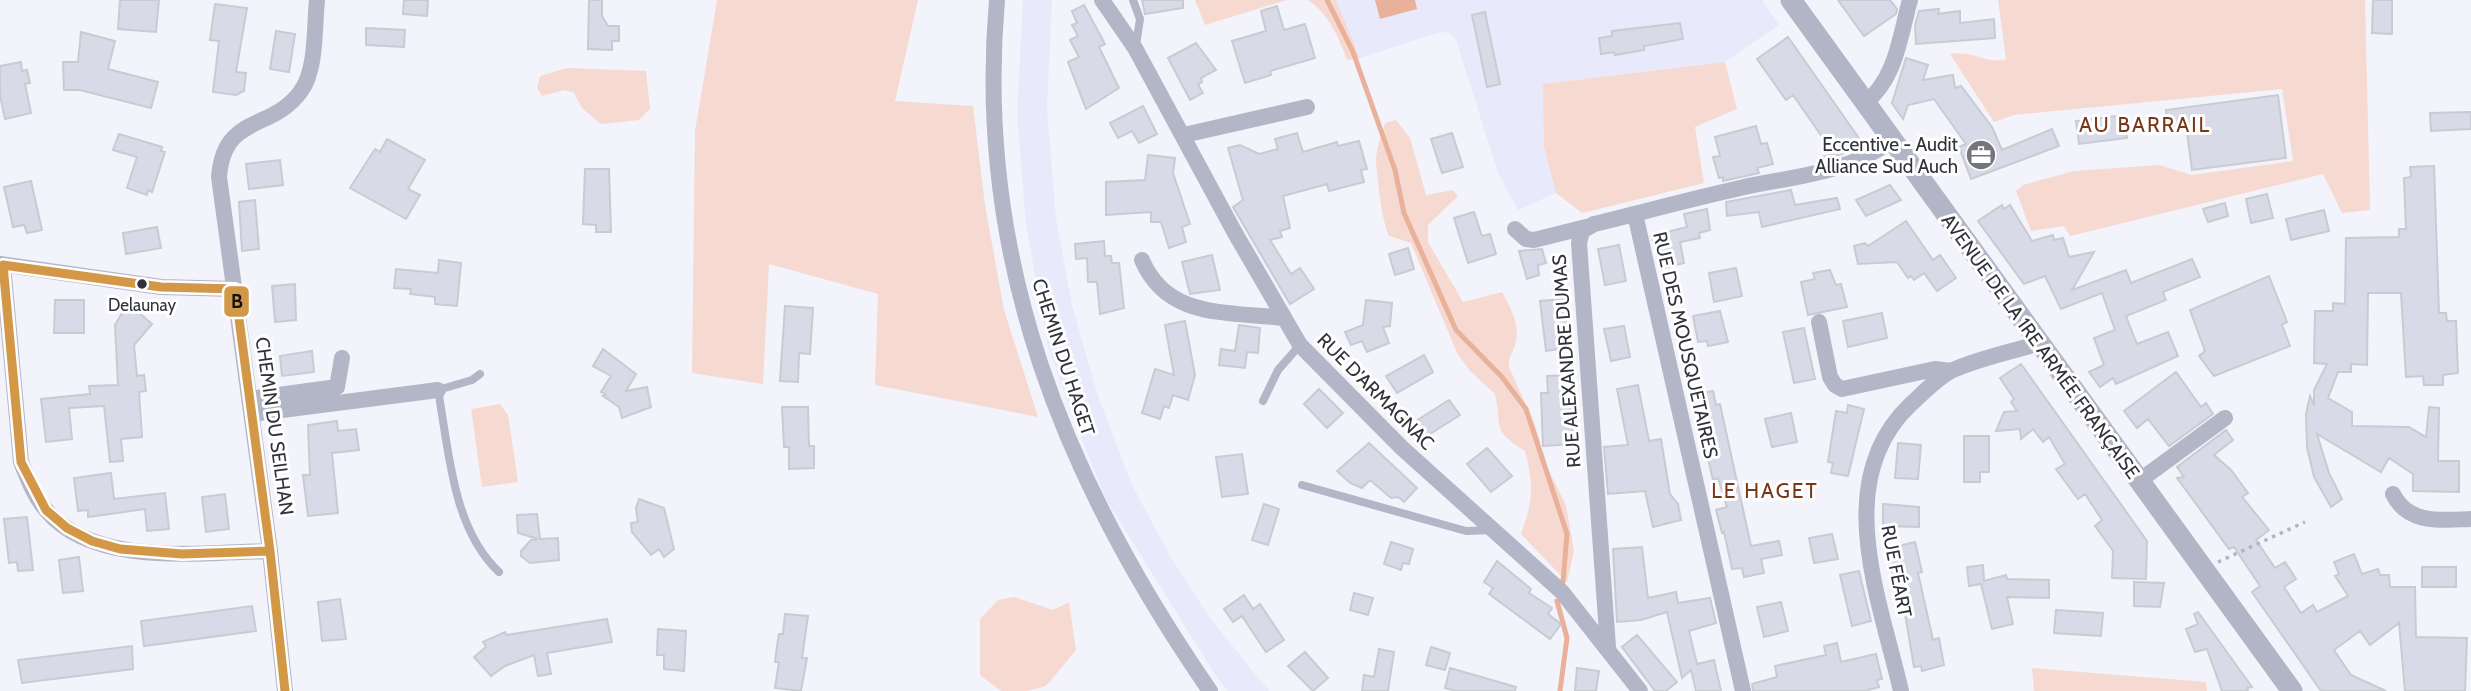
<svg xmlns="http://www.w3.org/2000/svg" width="2471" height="691" viewBox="0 0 2471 691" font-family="Cabin,sans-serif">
	<rect width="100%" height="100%" fill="#f2f3fb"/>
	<path fill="#e8eafc" d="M 1023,0 L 1052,0 L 1047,108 L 1056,218 L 1072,305 L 1097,393 L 1131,483 L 1170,556 L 1210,618 L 1269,691 L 1228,691 L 1218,679 L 1107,501 L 1072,416 L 1048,346 L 1026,225 L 1017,115 Z
		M 1336,0 L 1762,0 L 1779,25 L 1725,62 L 1544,84 L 1544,147 L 1556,193 L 1518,210 L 1498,173 L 1456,40 L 1450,33 L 1440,32 L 1360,58 Z"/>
	<path fill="#f6dad2" d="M 717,0 L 918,0 L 895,101 L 973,106 L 985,205 L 1004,310 L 1038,417 L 875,385 L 878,294 L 769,264 L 763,384 L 692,373 L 695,131 Z
		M 1195,0 L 1287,0 L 1205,25 Z
		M 1308,0 L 1336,0 L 1360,58 L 1347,60 C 1339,38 1328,13 1308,0 Z
		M 1998,0 L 2365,0 L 2370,210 L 2342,213 L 2323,174 L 2070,236 L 2064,226 L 2031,231 L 2016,191 L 2023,185 L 2074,171 L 2159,165 L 2192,175 L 2293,161 L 2282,89 L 2014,115 L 1994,122 L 1950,54 C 1977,51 1981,63 2006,60 Z
		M 1725,62 L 1737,109 L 1695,127 L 1704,183 L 1582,213 L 1556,193 L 1544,147 L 1543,84 Z
		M 567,68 L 646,71 L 650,109 L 639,120 L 601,124 L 582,108 L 574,93 L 565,90 L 542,96 L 537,88 L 540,76 Z
		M 1396,120 L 1410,138 L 1426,195 L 1453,190 L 1458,196 L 1428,225 L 1428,242 L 1463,302 L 1502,292 C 1511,309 1521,325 1515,345 C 1512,354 1508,358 1509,367 L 1535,425 L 1548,469 L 1566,505 L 1574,551 L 1567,582 L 1521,534 C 1533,501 1534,485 1525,451 C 1492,431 1502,428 1495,394 L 1470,371 L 1457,353 L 1411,243 L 1389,236 C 1382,222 1377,178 1376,160 C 1376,149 1382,134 1385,123 Z
		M 500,404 L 508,415 L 518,482 L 482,487 L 471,409 Z
		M 1014,597 L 1053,610 L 1069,602 L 1076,650 L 1046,686 L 1027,691 L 1001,691 L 980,675 L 980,619 L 998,600 Z
		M 2032,668 L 2206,682 L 2207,691 L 2034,691 Z"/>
	<path fill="#e9b09a" d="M 1375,0 L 1415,0 L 1417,9 L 1380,19 Z"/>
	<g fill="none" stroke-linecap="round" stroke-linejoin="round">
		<path stroke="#e9b09a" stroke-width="5" d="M 1327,0 L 1353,52 L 1395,170 L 1404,213 L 1456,330 L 1502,377 L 1526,409 L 1567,534 L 1563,582
			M 1557,601 L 1567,638 L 1560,691"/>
	</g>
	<path fill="#d9dae7" stroke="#c9cbd2" stroke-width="2" d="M 120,0 L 159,0 L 156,32 L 118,29 Z
		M 404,0 L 428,0 L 427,16 L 403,14 Z
		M 589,0 L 602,0 L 602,16 L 608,26 L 619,26 L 619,41 L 612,41 L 612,50 L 588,49 Z
		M 1142,0 L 1183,0 L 1183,8 L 1145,14 Z
		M 1838,0 L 1890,0 L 1897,9 L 1896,14 L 1864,36 Z
		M 2373,0 L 2392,0 L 2392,34 L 2372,33 Z
		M 215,4 L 247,8 L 236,72 L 246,73 L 244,91 L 236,95 L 213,92 L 219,41 L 210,40 Z
		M 1084,5 L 1105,44 L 1099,47 L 1119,88 L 1086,109 L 1068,62 L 1079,57 L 1070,40 L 1078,36 L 1072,25 L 1077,23 L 1072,11 Z
		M 1277,6 L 1284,30 L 1305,24 L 1315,58 L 1270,71 L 1271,75 L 1245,83 L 1232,41 L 1266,31 L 1261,11 Z
		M 1939,9 L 1938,14 L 1960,11 L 1960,23 L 1994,19 L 1995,38 L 1916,44 L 1915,25 L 1919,11 Z
		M 1485,12 L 1500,84 L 1487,87 L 1472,15 Z
		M 1680,23 L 1683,39 L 1644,46 L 1644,50 L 1615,55 L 1614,52 L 1601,54 L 1599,38 L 1612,36 L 1612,31 Z
		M 366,28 L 405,30 L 404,47 L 366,45 Z
		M 276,31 L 295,34 L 289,72 L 270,69 Z
		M 81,32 L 115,41 L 108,69 L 158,82 L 151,108 L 80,90 L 64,90 L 63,62 L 78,62 Z
		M 1788,37 L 1863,144 L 1856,149 L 1821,161 L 1821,157 L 1834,154 L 1793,95 L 1786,100 L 1757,59 Z
		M 1196,43 L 1216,70 L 1201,78 L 1202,82 L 1198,85 L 1203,93 L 1190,100 L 1168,58 Z
		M 1906,58 L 1928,65 L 1923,80 L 1953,75 L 1955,88 L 1961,86 L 1992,127 L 2002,150 L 2052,129 L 2059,146 L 1971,179 L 1959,147 L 1966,144 L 1934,99 L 1908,105 L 1903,119 L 1892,103 Z
		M 21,62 L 22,71 L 27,70 L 30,83 L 25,84 L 31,113 L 5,119 L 0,95 L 0,66 Z
		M 2278,95 L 2286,158 L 2192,170 L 2186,125 L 2168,128 L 2166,110 Z
		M 1143,106 L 1157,134 L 1139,143 L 1132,131 L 1118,138 L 1110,123 Z
		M 2471,112 L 2471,129 L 2431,131 L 2430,113 Z
		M 2124,115 L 2127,138 L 2079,144 L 2076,121 Z
		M 1756,126 L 1761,144 L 1767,143 L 1773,164 L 1757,168 L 1759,173 L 1723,181 L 1723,177 L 1719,178 L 1713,157 L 1720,156 L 1715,137 Z
		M 1297,133 L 1303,152 L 1337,142 L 1338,146 L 1359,141 L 1367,169 L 1361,170 L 1364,182 L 1329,191 L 1327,184 L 1283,196 L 1290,228 L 1280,231 L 1282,237 L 1270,240 L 1291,274 L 1300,268 L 1314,289 L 1290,304 L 1233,207 L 1243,200 L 1228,148 L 1240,145 L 1259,154 L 1278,149 L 1275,139 Z
		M 1452,133 L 1463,167 L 1442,173 L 1431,139 Z
		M 119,134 L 162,147 L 161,151 L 165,152 L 152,192 L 148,190 L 147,195 L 127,188 L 137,157 L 113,150 Z
		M 387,139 L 425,160 L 408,189 L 420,195 L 406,219 L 350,188 L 375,149 L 380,152 Z
		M 1148,155 L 1175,158 L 1173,173 L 1190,224 L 1182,227 L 1186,242 L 1169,248 L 1161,222 L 1151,222 L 1151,212 L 1106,215 L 1106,182 L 1145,180 Z
		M 280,160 L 283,185 L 249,189 L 246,164 Z
		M 2434,166 L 2439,313 L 2446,313 L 2447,321 L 2456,321 L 2458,373 L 2443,375 L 2443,385 L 2424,385 L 2423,376 L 2406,377 L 2401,293 L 2368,293 L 2367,365 L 2351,364 L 2351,372 L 2338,372 L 2328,398 L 2352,412 L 2352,426 L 2409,427 L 2426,437 L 2429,407 L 2439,408 L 2438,461 L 2459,461 L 2459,492 L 2413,491 L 2413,474 L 2389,458 L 2381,472 L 2317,434 L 2329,473 L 2342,499 L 2331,507 L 2314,477 L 2307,447 L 2306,414 L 2310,396 L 2314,405 L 2314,390 L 2327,364 L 2314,363 L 2315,311 L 2333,311 L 2333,303 L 2345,304 L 2346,238 L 2399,237 L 2399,229 L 2406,229 L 2404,178 L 2411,177 L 2410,167 Z
		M 585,169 L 609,169 L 611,232 L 596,232 L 596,225 L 583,224 Z
		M 31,181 L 42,230 L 27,233 L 24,225 L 13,227 L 4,187 Z
		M 1890,185 L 1901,200 L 1866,216 L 1856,200 Z
		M 1791,190 L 1795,205 L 1837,198 L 1840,209 L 1762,227 L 1759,212 L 1727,216 L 1726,202 Z
		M 2267,194 L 2273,218 L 2251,223 L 2246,199 Z
		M 255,200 L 259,249 L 242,251 L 239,202 Z
		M 2225,203 L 2228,216 L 2208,222 L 2203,209 Z
		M 2002,205 L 2004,209 L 2010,205 L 2032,241 L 2053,235 L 2054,240 L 2063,238 L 2069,257 L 2094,252 L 2072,290 L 2126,270 L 2131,283 L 2192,259 L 2200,277 L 2163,292 L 2166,300 L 2126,316 L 2137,344 L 2168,332 L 2178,356 L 2116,384 L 2113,378 L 2100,387 L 2089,372 L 2104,365 L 2094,338 L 2115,330 L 2102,293 L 2061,309 L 2045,276 L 2024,284 L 1978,221 Z
		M 1707,209 L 1710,230 L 1699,233 L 1700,238 L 1680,242 L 1684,263 L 1664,268 L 1651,236 L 1687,227 L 1684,214 Z
		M 2324,210 L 2329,231 L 2291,240 L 2286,219 Z
		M 1474,212 L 1482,236 L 1490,234 L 1496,254 L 1468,263 L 1454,218 Z
		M 1906,221 L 1933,260 L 1940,255 L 1956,278 L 1937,291 L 1924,273 L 1914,280 L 1911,276 L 1908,278 L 1897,262 L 1858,264 L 1854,246 L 1865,243 L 1868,246 Z
		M 157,227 L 161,248 L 126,254 L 123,233 Z
		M 1104,241 L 1105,256 L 1111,256 L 1112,263 L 1119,263 L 1124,308 L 1100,314 L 1097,282 L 1088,282 L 1087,258 L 1076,259 L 1075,244 Z
		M 1619,245 L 1626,281 L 1605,285 L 1598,249 Z
		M 1408,248 L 1414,269 L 1395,275 L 1389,254 Z
		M 1542,249 L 1546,263 L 1538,265 L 1539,275 L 1527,279 L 1519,251 Z
		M 1212,255 L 1220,290 L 1190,294 L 1182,262 Z
		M 439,260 L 461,263 L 457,306 L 435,304 L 435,297 L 410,294 L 411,289 L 394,288 L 396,269 L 438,273 Z
		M 1736,268 L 1742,296 L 1714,302 L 1709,273 Z
		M 1830,270 L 1836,285 L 1841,284 L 1847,307 L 1808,315 L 1801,282 L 1815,279 L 1813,273 Z
		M 2269,276 L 2287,322 L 2282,325 L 2290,346 L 2214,376 L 2199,356 L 2205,351 L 2190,310 Z
		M 295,284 L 296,320 L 275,322 L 272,286 Z
		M 1564,299 L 1569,348 L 1546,351 L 1540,301 Z
		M 55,300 L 84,300 L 84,333 L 54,333 Z
		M 1366,300 L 1392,303 L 1390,326 L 1383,327 L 1389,343 L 1367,352 L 1362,341 L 1351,345 L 1345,332 L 1363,325 Z
		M 128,303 L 152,324 L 134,345 L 137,376 L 144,375 L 146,391 L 139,392 L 142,437 L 121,439 L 123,461 L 110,462 L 104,406 L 69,408 L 72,439 L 46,442 L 41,399 L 90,394 L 89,386 L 118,385 L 115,325 Z
		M 785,306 L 813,308 L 810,354 L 799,353 L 798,382 L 780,381 Z
		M 1720,311 L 1728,342 L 1708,346 L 1707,341 L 1698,342 L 1693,316 Z
		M 1882,313 L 1887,338 L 1848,347 L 1843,321 Z
		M 1185,321 L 1195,375 L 1188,400 L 1173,395 L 1169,408 L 1164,406 L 1160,419 L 1142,413 L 1155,369 L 1174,375 L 1165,325 Z
		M 1239,325 L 1260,328 L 1258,353 L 1247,352 L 1245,368 L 1219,365 L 1221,349 L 1235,351 Z
		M 1624,326 L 1630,357 L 1611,361 L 1604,329 Z
		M 1804,328 L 1815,379 L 1794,383 L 1783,332 Z
		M 603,349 L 636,374 L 626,391 L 647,387 L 651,407 L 622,418 L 619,407 L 603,396 L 606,395 L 601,392 L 611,376 L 593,366 Z
		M 312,351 L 314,372 L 282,376 L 280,356 Z
		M 1424,355 L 1433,372 L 1397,393 L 1386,376 Z
		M 2021,364 L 2147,541 L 2146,579 L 2112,578 L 2113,551 L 2095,526 L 2102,520 L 2085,494 L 2078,499 L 2056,469 L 2065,464 L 2049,437 L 2043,442 L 2033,429 L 2021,439 L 2020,429 L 1996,431 L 2004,412 L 2017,411 L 2011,402 L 2014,399 L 2000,378 Z
		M 2176,372 L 2201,407 L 2206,403 L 2213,414 L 2169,446 L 2148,419 L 2137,428 L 2124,411 Z
		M 1568,375 L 1574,444 L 1543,446 L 1541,393 L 1548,393 L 1547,376 Z
		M 1638,385 L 1649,441 L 1661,439 L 1670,494 L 1678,504 L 1681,520 L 1653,527 L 1645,491 L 1608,494 L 1604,447 L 1628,445 L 1617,389 Z
		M 1319,389 L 1343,413 L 1327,428 L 1304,404 Z
		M 1713,391 L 1716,405 L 1720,404 L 1751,546 L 1779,541 L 1782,555 L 1761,559 L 1764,573 L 1744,577 L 1742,568 L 1732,569 L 1724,532 L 1722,533 L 1716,510 L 1727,507 L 1718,478 L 1713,480 L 1693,395 Z
		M 1449,400 L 1460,415 L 1427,436 L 1416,421 Z
		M 1848,405 L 1864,409 L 1848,476 L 1831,473 L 1833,463 L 1828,462 L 1836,411 L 1847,413 Z
		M 782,407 L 808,407 L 809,446 L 814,446 L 814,468 L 789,469 L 789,447 L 784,447 Z
		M 1791,413 L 1797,442 L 1772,447 L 1765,419 Z
		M 337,421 L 338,431 L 356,429 L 359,450 L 332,453 L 338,513 L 308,516 L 303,475 L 310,475 L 308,425 Z
		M 2226,430 L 2233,440 L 2214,455 L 2231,470 L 2248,493 L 2242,497 L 2269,530 L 2256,540 L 2275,568 L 2285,562 L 2296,579 L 2284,587 L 2301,613 L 2313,605 L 2317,612 L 2348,596 L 2335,576 L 2339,574 L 2334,562 L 2354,554 L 2362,574 L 2378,569 L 2380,575 L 2389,575 L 2390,587 L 2415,587 L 2416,637 L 2467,638 L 2465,691 L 2405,691 L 2399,623 L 2370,645 L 2360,631 L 2334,650 L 2351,675 L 2386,691 L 2321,691 L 2252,592 L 2260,586 L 2234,547 L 2229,549 L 2177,478 L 2184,477 L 2177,467 Z
		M 1964,436 L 1989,436 L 1989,472 L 1980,472 L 1980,482 L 1964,482 Z
		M 1369,443 L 1417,488 L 1404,502 L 1398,497 L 1391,498 L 1370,480 L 1362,488 L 1350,483 L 1337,471 Z
		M 1898,443 L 1921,445 L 1918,479 L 1895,478 Z
		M 1487,448 L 1512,476 L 1491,492 L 1467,464 Z
		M 1242,454 L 1248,494 L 1222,497 L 1216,457 Z
		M 111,473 L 114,499 L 165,493 L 169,529 L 147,531 L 145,509 L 88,517 L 88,510 L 78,511 L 74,478 Z
		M 225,494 L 229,529 L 206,532 L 202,497 Z
		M 639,499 L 664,508 L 674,549 L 664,557 L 659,549 L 651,555 L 632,532 L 631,523 L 638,522 L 636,508 Z
		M 1264,504 L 1279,509 L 1268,545 L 1252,540 Z
		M 1883,504 L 1919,507 L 1919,527 L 1883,526 Z
		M 537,514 L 540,539 L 558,538 L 559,560 L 530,563 L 521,556 L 521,551 L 531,540 L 538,539 L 518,533 L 517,515 Z
		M 27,517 L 33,570 L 18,571 L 17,562 L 9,563 L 4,519 Z
		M 1832,534 L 1838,559 L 1814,563 L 1809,538 Z
		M 1391,542 L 1413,549 L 1409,564 L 1403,563 L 1401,570 L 1384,564 Z
		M 1915,542 L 1922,572 L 1918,573 L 1933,640 L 1939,638 L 1944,665 L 1922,671 L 1921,666 L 1914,667 L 1899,578 L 1894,579 L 1887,549 Z
		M 1642,547 L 1648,598 L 1676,592 L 1678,603 L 1710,598 L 1716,623 L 1689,631 L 1697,664 L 1714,660 L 1721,691 L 1696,691 L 1691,670 L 1682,678 L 1667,612 L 1641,620 L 1617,622 L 1613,549 Z
		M 79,557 L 83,591 L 63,593 L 59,560 Z
		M 1497,561 L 1531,589 L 1529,593 L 1552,608 L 1548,614 L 1561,624 L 1550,639 L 1489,594 L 1493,588 L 1484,582 Z
		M 1983,565 L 1984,581 L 2006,575 L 2007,579 L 2049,580 L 2049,598 L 2007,597 L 2013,624 L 1992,629 L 1981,584 L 1969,586 L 1967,567 Z
		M 2422,567 L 2456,567 L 2456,587 L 2422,587 Z
		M 1859,571 L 1871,621 L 1852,626 L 1840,575 Z
		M 2134,582 L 2164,583 L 2160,607 L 2134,606 Z
		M 1354,593 L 1373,598 L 1368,615 L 1350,610 Z
		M 1244,595 L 1253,609 L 1260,604 L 1284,640 L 1266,652 L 1242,616 L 1233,622 L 1224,609 Z
		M 340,599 L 346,639 L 322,641 L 318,602 Z
		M 1781,602 L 1788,631 L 1764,637 L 1757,607 Z
		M 252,606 L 256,631 L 144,646 L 141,621 Z
		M 2056,610 L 2103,613 L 2101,636 L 2054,633 Z
		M 2198,612 L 2252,687 L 2247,688 L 2248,691 L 2222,691 L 2207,649 L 2195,652 L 2186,629 L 2198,624 L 2194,614 Z
		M 785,614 L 808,616 L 802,658 L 807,658 L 801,691 L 775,688 L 779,662 L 775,662 L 777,646 L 779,634 L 783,634 Z
		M 607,619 L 612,642 L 547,653 L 551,674 L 538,676 L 534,655 L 505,666 L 491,676 L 474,657 L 486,647 L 483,642 L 505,632 L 506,635 Z
		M 658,629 L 686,631 L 684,671 L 664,669 L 664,655 L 657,655 Z
		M 1637,635 L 1677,682 L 1666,691 L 1655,691 L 1622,647 Z
		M 1837,643 L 1841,662 L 1876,654 L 1882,679 L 1877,680 L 1879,687 L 1865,691 L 1753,691 L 1752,684 L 1777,677 L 1775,666 L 1826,655 L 1824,646 Z
		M 132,646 L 133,669 L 22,683 L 18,660 Z
		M 1431,647 L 1450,653 L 1445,670 L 1426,665 Z
		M 1379,649 L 1394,652 L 1388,691 L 1362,691 L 1364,675 L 1374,677 Z
		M 1305,652 L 1328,678 L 1313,691 L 1288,666 Z
		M 1450,668 L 1516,687 L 1515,691 L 1456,691 L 1445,688 Z
		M 1577,668 L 1599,671 L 1596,691 L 1575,691 Z"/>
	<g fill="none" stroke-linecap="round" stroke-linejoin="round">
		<path stroke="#b3b5c1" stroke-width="3.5" stroke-dasharray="3.5 5" stroke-linecap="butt" d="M 2218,562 L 2305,522"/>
		<path stroke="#b3b6c6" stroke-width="8" d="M 1133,0 L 1140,19 L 1136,45
			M 480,374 L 472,380 L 438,390 C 449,450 452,528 499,572
			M 1263,401 L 1278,370 L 1300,345
			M 1302,485 L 1466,531 L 1492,530"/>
		<path stroke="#b3b6c6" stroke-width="16" d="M 997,0 C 974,260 1065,481 1210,691
			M 1102,0 L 1135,48 L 1235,233 L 1300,345 L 1402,448 L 1562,592 L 1640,691
			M 1865,103 C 1896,79 1900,36 1910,0
			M 1184,135 L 1307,107
			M 1635,214 L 1743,691
			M 1515,229 L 1526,239 L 1534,240 L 1586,227
			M 1142,260 C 1167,319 1227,311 1282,318
			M 0,264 L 161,287 L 235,289
			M 3,265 L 21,462 C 28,479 34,496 46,510 C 94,568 202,552 270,551
			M 1819,322 L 1830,377 L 1835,385 L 1842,389 L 1935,369 L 1951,371
			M 250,399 L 337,387 L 342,358
			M 252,414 L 438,390
			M 2139,481 L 2225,418
			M 2393,494 C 2408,525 2442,520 2471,519
			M 1608,647 L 1579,243 L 1582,231 L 1594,224 C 1643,212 1691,199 1740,188 C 1793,176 1848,174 1892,140
			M 285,691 L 270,551 L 219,177 C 224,113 272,132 301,91 C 317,69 314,27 317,0
			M 1901,691 C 1880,599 1830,480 1911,404 C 1923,393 1938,377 1953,370 C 1980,358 2011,352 2039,343"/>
		<path stroke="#b2b5c6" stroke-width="21" d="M 1791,0 L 2292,691"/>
		<g stroke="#fefefe" stroke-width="14">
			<path id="bus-1" d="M 3,265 L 161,287 L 235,289 L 270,551 L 182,554 L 120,549 L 92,541 L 67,528 L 46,510 L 21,462 Z
				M 270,551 L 285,691"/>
		</g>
		<use href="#bus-1" stroke="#d29848" stroke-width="9"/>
	</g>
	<defs>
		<g id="office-disc" transform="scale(1.575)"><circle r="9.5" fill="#75767d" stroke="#fefefe"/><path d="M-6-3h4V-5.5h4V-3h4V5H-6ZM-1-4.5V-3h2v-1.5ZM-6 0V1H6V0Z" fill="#fff"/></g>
	</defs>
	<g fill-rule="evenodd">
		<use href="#office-disc" x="1981" y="155"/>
	</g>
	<circle fill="#313239" stroke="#fefefe" stroke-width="2.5" cx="142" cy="284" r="6"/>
	<g text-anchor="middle" stroke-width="6" stroke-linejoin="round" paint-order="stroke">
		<g font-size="17" fill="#313239" stroke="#fefefe">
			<text x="142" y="311">Delaunay</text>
		</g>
		<g font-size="19" fill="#313239" stroke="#fefefe" text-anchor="end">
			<text x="1958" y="151">Eccentive - Audit<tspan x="1958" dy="22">Alliance Sud Auch</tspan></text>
		</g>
		<g font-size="19" fill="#313239" stroke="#fefefe">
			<text transform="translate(1686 345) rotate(77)" y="7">RUE DES MOUSQUETAIRES</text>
			<text transform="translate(2041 346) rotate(54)" y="7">AVENUE DE LA 1RE ARMÉE FRANÇAISE</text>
			<text transform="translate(1064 357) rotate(72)" y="7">CHEMIN DU HAGET</text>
			<text transform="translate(1566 361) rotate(-94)" y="7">RUE ALEXANDRE DUMAS</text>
			<text transform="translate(1376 391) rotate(45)" y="7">RUE D'ARMAGNAC</text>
			<text transform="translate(275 426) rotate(82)" y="7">CHEMIN DU SEILHAN</text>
			<text transform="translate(1897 571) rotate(79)" y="7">RUE FÉART</text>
		</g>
		<g font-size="21" letter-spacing="2" fill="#773718" stroke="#fefefe">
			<text x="2145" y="132">AU BARRAIL</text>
			<text x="1765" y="498">LE HAGET</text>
		</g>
	</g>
	<rect stroke="#fefefe" stroke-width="2.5" x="223" y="285" width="27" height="33" rx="7" fill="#d29848"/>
	<g font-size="19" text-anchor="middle" font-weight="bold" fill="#111">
		<text x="237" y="308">B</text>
	</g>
</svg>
